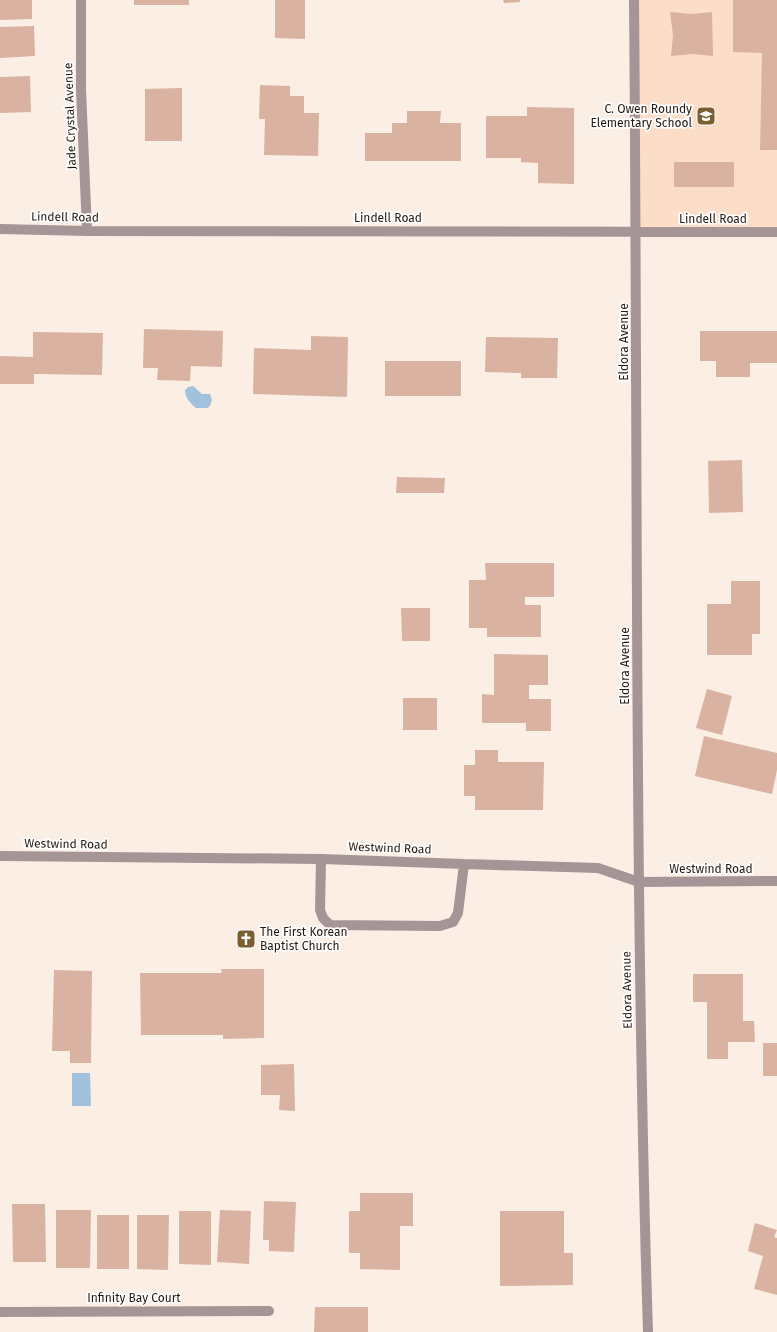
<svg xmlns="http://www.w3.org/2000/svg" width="777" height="1332" viewBox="0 0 777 1332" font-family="'Fira Sans',sans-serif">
	<rect width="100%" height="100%" fill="#fbeee5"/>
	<path fill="#fcddc8" d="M 633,0 L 777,0 L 777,232 L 636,231 Z"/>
	<path fill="#a2c1dd" d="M 193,386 L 202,394 L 210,394 L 212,400 L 210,406 L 207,408 L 196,408 C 191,404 184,396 185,390 L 188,387 Z
		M 72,1073 L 90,1073 L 91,1106 L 72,1106 Z"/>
	<path fill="#dab2a1" d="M 0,0 L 32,0 L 32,19 L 0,20 Z
		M 134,0 L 189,0 L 189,5 L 134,5 Z
		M 275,0 L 305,0 L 305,39 L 275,38 Z
		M 503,0 L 520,0 L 520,2 L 504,3 Z
		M 733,0 L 777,0 L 777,150 L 760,150 L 762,53 L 733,52 Z
		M 670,12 L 692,14 L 712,12 L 713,56 L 693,54 L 671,56 L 673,35 Z
		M 34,26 L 35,56 L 0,58 L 0,27 Z
		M 30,76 L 31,112 L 0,113 L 0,77 Z
		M 260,85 L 290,86 L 290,96 L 304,96 L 304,113 L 319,113 L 318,156 L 264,155 L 265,119 L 259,119 Z
		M 182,88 L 182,141 L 145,141 L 145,89 Z
		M 527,107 L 574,108 L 574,184 L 538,183 L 538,163 L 521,162 L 521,158 L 486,158 L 486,116 L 527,116 Z
		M 407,111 L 441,111 L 440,123 L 461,123 L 461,161 L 365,161 L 365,133 L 392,133 L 392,123 L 407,123 Z
		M 674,162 L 734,162 L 734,187 L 674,187 Z
		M 144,329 L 223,331 L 222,367 L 191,366 L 190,381 L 157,380 L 158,368 L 143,368 Z
		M 700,331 L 777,331 L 777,363 L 750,363 L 750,377 L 716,377 L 716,361 L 700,361 Z
		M 33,332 L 103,333 L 102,375 L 34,374 L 34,384 L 0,384 L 0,356 L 33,357 Z
		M 311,336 L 348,337 L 347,397 L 253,394 L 254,348 L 311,350 Z
		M 486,337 L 558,338 L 557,378 L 521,378 L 521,373 L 485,372 Z
		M 385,361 L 461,361 L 461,396 L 385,396 Z
		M 742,460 L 743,512 L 709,513 L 708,461 Z
		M 397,477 L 445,478 L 444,493 L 396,493 Z
		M 485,563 L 554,563 L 554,597 L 525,597 L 525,605 L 541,605 L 541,637 L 487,637 L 487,628 L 469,628 L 469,580 L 486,580 Z
		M 731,581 L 760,581 L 760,634 L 752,634 L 752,655 L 707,655 L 707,604 L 731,604 Z
		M 401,608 L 430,608 L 430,641 L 402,641 Z
		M 494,654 L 548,655 L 548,685 L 529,685 L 529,699 L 551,699 L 551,731 L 526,731 L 526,723 L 482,723 L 482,694 L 494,695 Z
		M 707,689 L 732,696 L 722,735 L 696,728 Z
		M 403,698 L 437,698 L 437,730 L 403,730 Z
		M 704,736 L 777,753 L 777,770 L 772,794 L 695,776 Z
		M 475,750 L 498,750 L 498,762 L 544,762 L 543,810 L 475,810 L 475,796 L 464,796 L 464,765 L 475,765 Z
		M 221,969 L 264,969 L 264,1038 L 223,1039 L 223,1035 L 141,1035 L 140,973 L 222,973 Z
		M 54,970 L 92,971 L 91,1063 L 70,1063 L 70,1051 L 52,1051 Z
		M 693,974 L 743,974 L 743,1021 L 754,1021 L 755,1042 L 728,1042 L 728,1059 L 707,1059 L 707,1002 L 693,1002 Z
		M 763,1043 L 777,1043 L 777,1076 L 763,1076 Z
		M 294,1064 L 295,1111 L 279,1110 L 280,1095 L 261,1095 L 261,1065 Z
		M 360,1193 L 413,1193 L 413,1226 L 400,1226 L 400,1270 L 360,1269 L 360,1253 L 349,1253 L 349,1211 L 360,1211 Z
		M 264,1201 L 296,1202 L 294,1252 L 269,1251 L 269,1240 L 263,1240 Z
		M 12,1204 L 45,1204 L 46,1262 L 13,1262 Z
		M 56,1210 L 91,1210 L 90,1268 L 56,1268 Z
		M 220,1210 L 251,1211 L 249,1264 L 217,1262 Z
		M 179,1211 L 211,1211 L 211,1265 L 179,1264 Z
		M 500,1211 L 564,1211 L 564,1253 L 573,1253 L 573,1285 L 500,1286 Z
		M 97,1215 L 129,1215 L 129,1269 L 97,1269 Z
		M 137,1215 L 169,1215 L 168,1270 L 137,1269 Z
		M 755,1223 L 777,1230 L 774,1237 L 777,1238 L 777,1295 L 754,1289 L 763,1256 L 748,1251 Z
		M 315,1307 L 368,1307 L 368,1332 L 314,1332 Z"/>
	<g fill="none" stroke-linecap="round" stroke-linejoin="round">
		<path stroke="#a69596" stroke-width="10" d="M 81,0 L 81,89 L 87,231
			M 634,0 C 638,444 634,888 648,1332
			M 0,229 L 87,231 L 777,232
			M 0,856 L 321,859 L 464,864 L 598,868 L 639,882 L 777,881
			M 321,859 L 320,910 L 323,918 L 330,925 L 440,926 L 453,922 L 458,913 L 464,864
			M 0,1312 L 269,1311"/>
	</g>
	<defs>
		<g id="school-square" transform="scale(1)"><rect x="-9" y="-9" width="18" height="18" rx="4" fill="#7b5f31" stroke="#fff"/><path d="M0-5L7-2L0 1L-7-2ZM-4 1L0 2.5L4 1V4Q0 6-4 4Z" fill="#fff"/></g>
		<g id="church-square" transform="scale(1)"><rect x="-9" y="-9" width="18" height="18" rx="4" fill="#7b5f31" stroke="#fff"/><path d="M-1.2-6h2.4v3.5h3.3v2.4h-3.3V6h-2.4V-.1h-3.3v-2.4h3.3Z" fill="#fff"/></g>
	</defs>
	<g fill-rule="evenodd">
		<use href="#school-square" x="706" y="116"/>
		<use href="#church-square" x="246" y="939"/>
	</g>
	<g text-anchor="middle" stroke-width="3.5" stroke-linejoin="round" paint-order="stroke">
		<g font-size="12" fill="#241911" stroke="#fff" text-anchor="end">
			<text x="692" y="113">C. Owen Roundy<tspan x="692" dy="14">Elementary School</tspan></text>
			<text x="260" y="936" text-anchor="start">The First Korean<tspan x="260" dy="14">Baptist Church</tspan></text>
		</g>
		<g font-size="12" fill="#241911" stroke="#fff">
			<text transform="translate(70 116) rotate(-92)" y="4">Jade Crystal Avenue</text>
			<text transform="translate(65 217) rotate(1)" y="4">Lindell Road</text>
			<text x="388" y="222">Lindell Road</text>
			<text x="713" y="223">Lindell Road</text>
			<text transform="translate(624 342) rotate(-90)" y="4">Eldora Avenue</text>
			<text transform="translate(625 666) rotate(-90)" y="4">Eldora Avenue</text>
			<text transform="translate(66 844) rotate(1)" y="4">Westwind Road</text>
			<text transform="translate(390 848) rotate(2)" y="4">Westwind Road</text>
			<text x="711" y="873">Westwind Road</text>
			<text transform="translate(627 990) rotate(-91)" y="4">Eldora Avenue</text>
			<text x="134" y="1302">Infinity Bay Court</text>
		</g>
	</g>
</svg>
